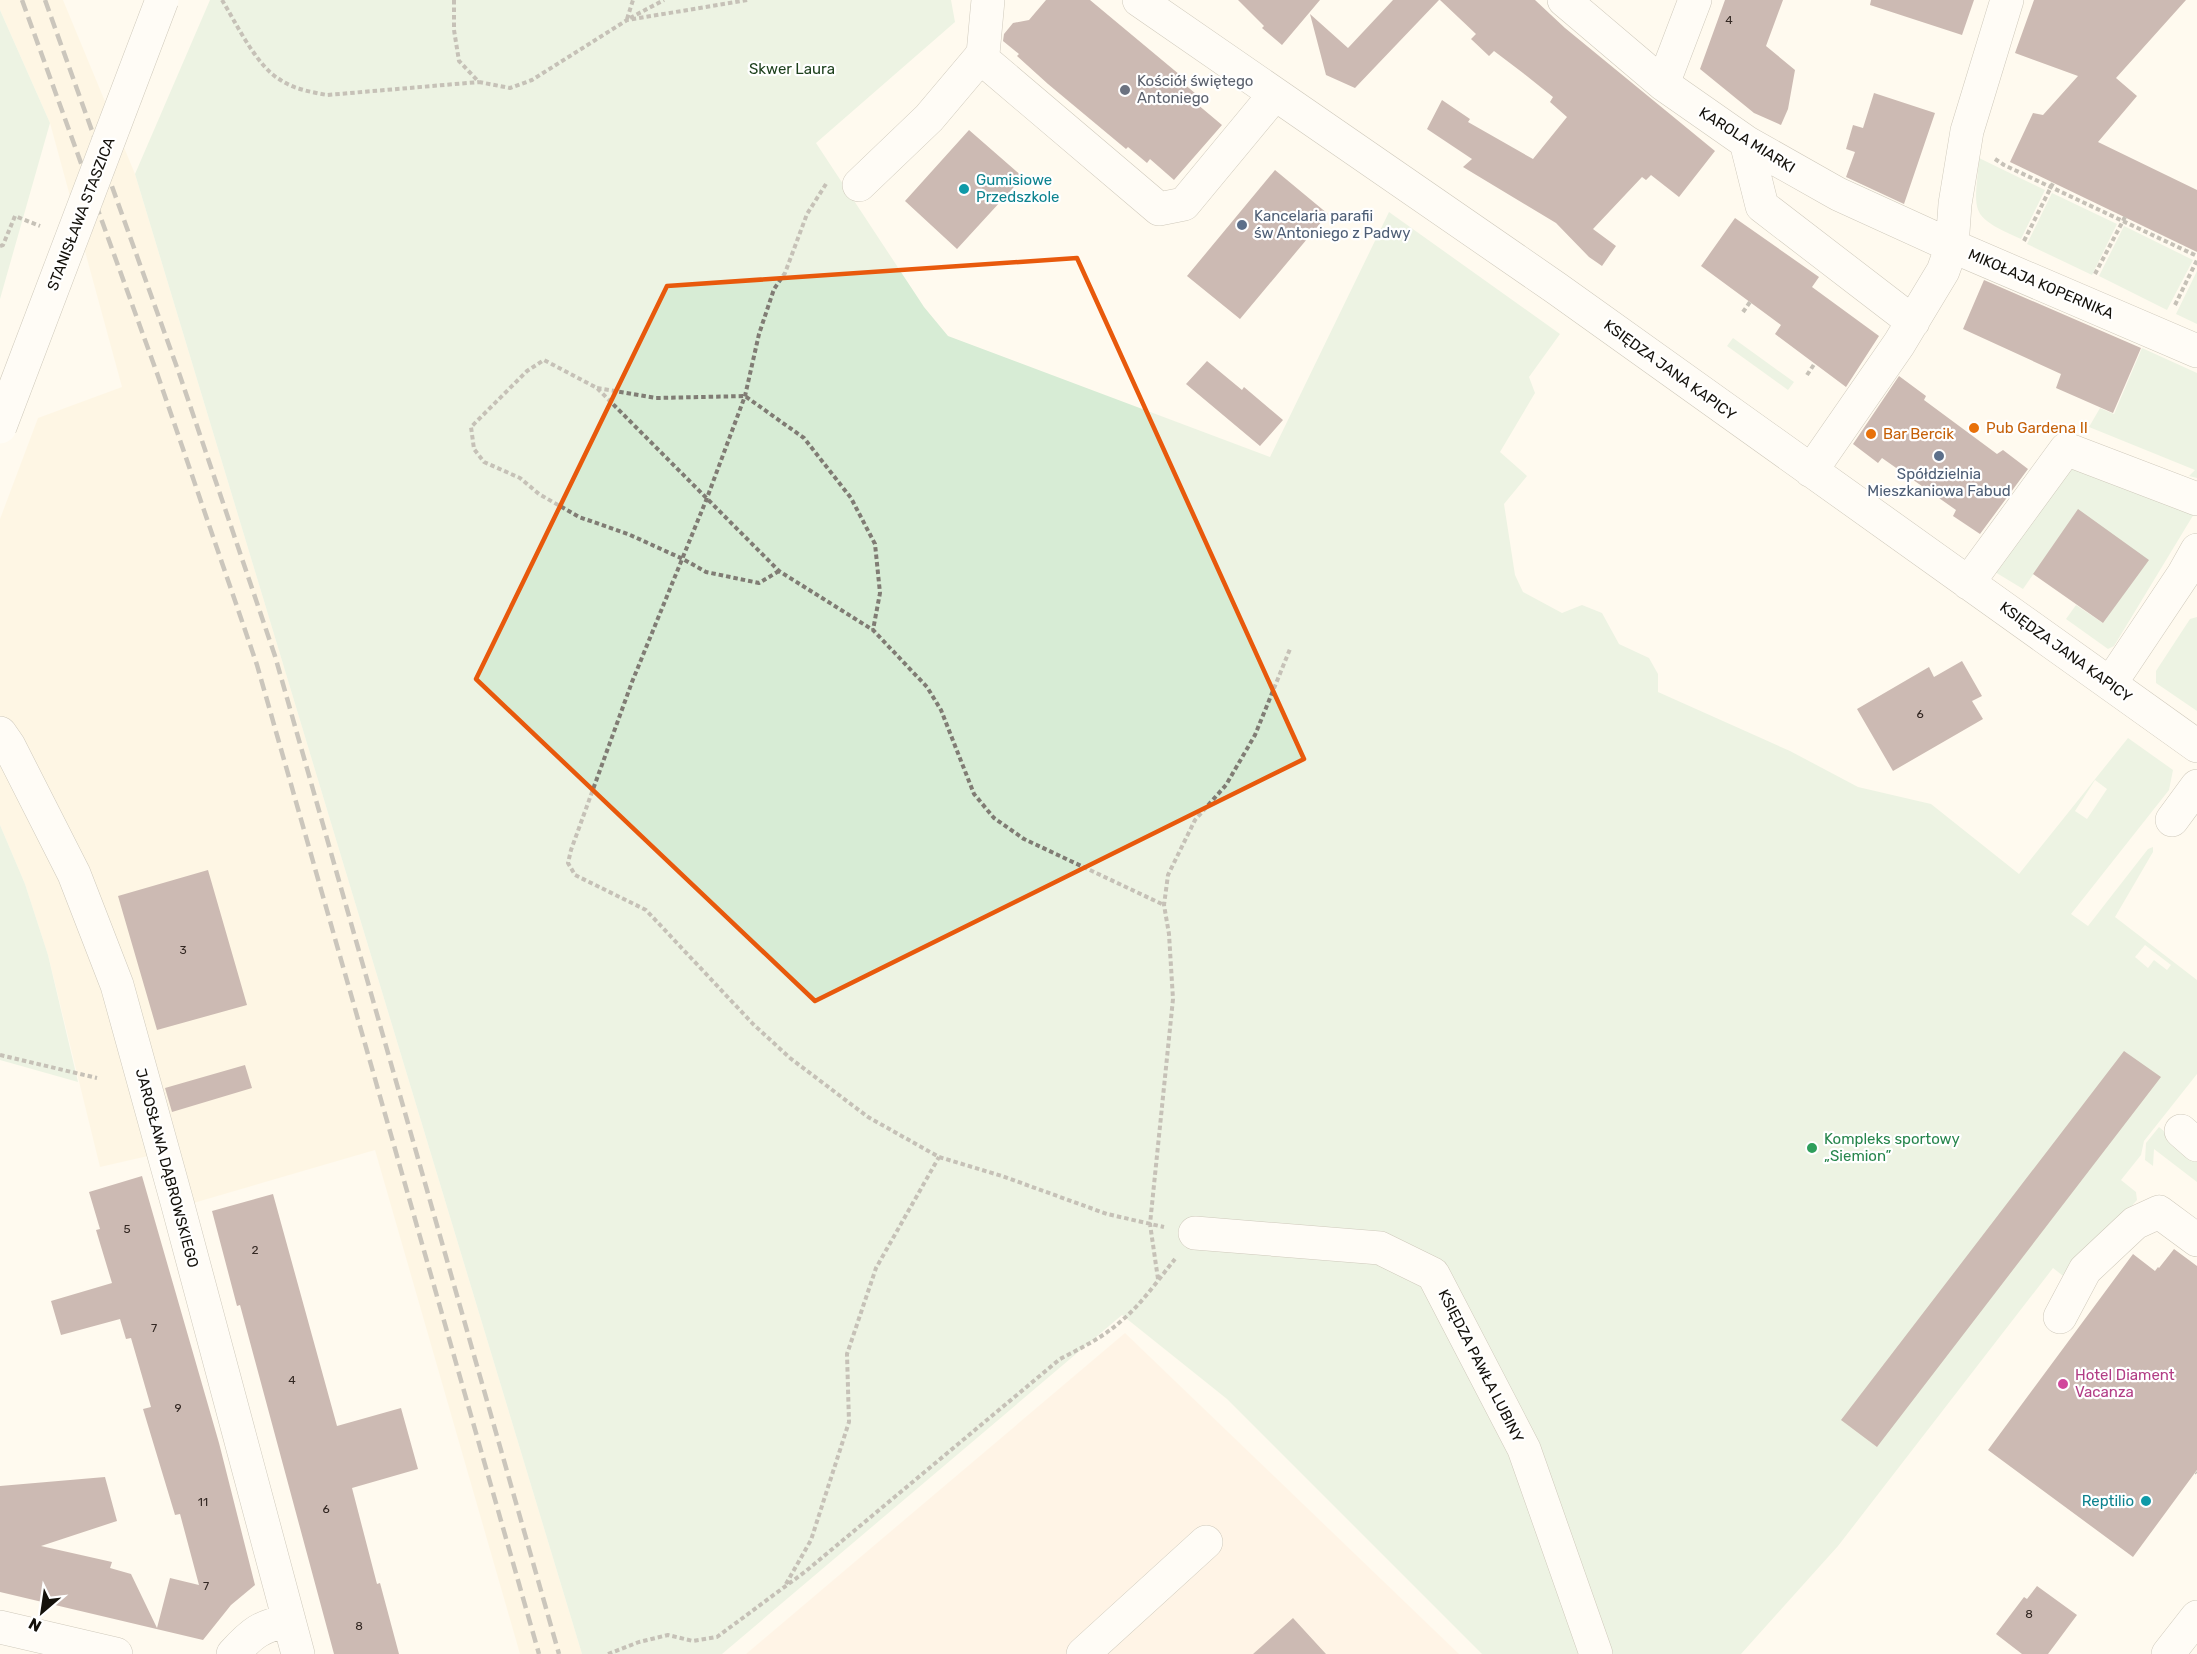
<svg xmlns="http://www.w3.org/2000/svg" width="2197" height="1654" viewBox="0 0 2197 1654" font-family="Rubik,sans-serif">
	<rect width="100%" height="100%" fill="#fffaef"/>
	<path fill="#fcf2d8" d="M 0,0 L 63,0 L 135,174 L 582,1654 L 520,1654 L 375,1150 L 190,1204 L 148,1156 L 100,1167 L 48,955 L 25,884 L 0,825 L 0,519 L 38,418 L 122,387 L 50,123 L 0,10 Z"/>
	<path fill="#ffeedc" d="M 1125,1333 L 1459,1654 L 746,1654 Z"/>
	<path fill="#d7ecd5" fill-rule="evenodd" d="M 210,0 L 951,0 L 955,22 L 816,143 L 924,307 L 948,336 L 1270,457 L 1389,212 L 1560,334 L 1529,377 L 1535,393 L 1500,452 L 1527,476 L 1504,504 L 1515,575 L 1523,592 L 1562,613 L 1582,605 L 1602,613 L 1619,644 L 1649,658 L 1658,674 L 1658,692 L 1790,751 L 1858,787 L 1931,804 L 2019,874 L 2128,738 L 2173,770 L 2169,790 L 2071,914 L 2088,926 L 2148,849 L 2153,847 L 2153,852 L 2115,917 L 2197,980 L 2197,1074 L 2144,1141 L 2141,1155 L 2121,1180 L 2136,1192 L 2137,1200 L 2067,1279 L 2053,1268 L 1838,1546 L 1741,1654 L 1482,1654 L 1227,1399 L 1122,1315 L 722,1654 L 582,1654 L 135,174 ZM 2095,780 L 2107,789 L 2087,819 L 2075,811 ZM 2145,945 L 2171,965 L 2167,970 L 2154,960 L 2148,968 L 2135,957 Z
		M 0,10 L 50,123 L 0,299 Z
		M 1979,158 L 2045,190 L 2021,239 C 1967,215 1975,213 1979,158 Z
		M 2052,193 L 2117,224 L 2092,275 L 2027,244 Z
		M 2124,226 L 2193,260 L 2167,310 L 2099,276 Z
		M 2197,271 L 2197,324 L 2176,314 Z
		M 1733,338 L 1794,382 L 1788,390 L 1727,346 Z
		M 2142,348 L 2197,373 L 2197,478 L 2189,476 L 2195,470 L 2089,427 L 2100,408 L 2114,414 Z
		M 2063,465 L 2197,509 L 2114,646 L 2108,649 L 2066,619 L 2076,605 L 2103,623 L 2148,560 L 2078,510 L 2023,589 L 1990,569 Z
		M 2197,617 L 2197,711 L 2156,683 L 2156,671 L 2190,619 Z
		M 0,825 L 25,884 L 48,955 L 78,1082 L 0,1060 Z
		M 2159,1127 L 2197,1158 L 2197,1182 L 2154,1149 L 2153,1166 L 2145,1160 L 2146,1143 Z"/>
	<path fill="#8f6e6a" d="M 1046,0 L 1090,0 L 1180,75 L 1177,78 L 1202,99 L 1197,104 L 1222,125 L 1174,180 L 1150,159 L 1147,163 L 1128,147 L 1126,149 L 1048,84 L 1017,56 L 1019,54 L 1003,41 L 1004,34 L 1013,23 L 1029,20 Z
		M 1238,0 L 1320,0 L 1282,45 L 1262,28 L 1264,26 Z
		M 1393,0 L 1439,0 L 1355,88 L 1326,75 L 1310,14 L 1348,48 Z
		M 1440,0 L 1535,0 L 1565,28 L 1715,151 L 1679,197 L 1651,175 L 1646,180 L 1642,177 L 1593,229 L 1616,246 L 1602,266 L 1589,257 L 1556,223 L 1463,167 L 1472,159 L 1427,129 L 1442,100 L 1470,119 L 1468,122 L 1533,159 L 1567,117 L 1550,102 L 1553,97 L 1523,73 L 1494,51 L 1489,56 L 1471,39 L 1476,34 Z
		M 1725,0 L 1783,0 L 1766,46 L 1795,70 L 1788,109 L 1781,125 L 1754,113 L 1700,69 Z
		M 1871,0 L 1974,0 L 1962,35 L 1870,5 Z
		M 2034,0 L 2186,0 L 2116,78 L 2137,96 L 2098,142 L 2197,190 L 2197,252 L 2010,162 L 2033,113 L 2043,115 L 2078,76 L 2015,53 Z
		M 1874,93 L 1935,113 L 1904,204 L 1846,177 L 1855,152 L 1846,149 L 1853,125 L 1863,128 Z
		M 969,130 L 1023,177 L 957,249 L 905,201 Z
		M 1275,170 L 1328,214 L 1240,319 L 1187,276 Z
		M 1735,218 L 1819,277 L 1812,287 L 1879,336 L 1846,387 L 1775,334 L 1781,325 L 1701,266 Z
		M 1984,280 L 2141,348 L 2113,413 L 2056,388 L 2061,374 L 1963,329 Z
		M 1207,361 L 1242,390 L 1244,387 L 1283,420 L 1260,446 L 1186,384 Z
		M 1899,376 L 1926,396 L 1924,400 L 1997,454 L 2003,450 L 2028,469 L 1980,534 L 1953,516 L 1956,510 L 1882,458 L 1878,463 L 1853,444 Z
		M 2078,509 L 2149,560 L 2103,623 L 2033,574 Z
		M 1962,661 L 1982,696 L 1972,701 L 1983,719 L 1893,771 L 1857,709 L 1929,667 L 1934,677 Z
		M 208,870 L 247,1005 L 157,1030 L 118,896 Z
		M 2124,1051 L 2161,1077 L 1877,1447 L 1841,1420 Z
		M 245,1065 L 252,1088 L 172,1112 L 165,1088 Z
		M 142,1176 L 219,1443 L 255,1585 L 231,1605 L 203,1640 L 0,1592 L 0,1486 L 105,1477 L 117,1521 L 41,1546 L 112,1562 L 110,1568 L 131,1574 L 157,1628 L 170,1578 L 199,1585 L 180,1514 L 175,1515 L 143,1409 L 151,1407 L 131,1338 L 126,1339 L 120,1319 L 61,1335 L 51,1301 L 112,1283 L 96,1230 L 100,1229 L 89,1192 Z
		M 273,1194 L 337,1426 L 401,1408 L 418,1469 L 352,1488 L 377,1584 L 380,1583 L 399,1654 L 334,1654 L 240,1305 L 237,1306 L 212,1211 Z
		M 2174,1249 L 2197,1266 L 2197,1470 L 2133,1557 L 1988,1450 L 2133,1254 L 2155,1271 L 2158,1267 L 2159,1268 Z
		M 2037,1586 L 2077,1615 L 2048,1654 L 2022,1654 L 1996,1634 L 2024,1597 L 2027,1599 Z
		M 1293,1618 L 1326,1654 L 1253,1654 Z"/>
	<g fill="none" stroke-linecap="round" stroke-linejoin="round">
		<g stroke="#958f7e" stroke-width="34">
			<path id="minor" d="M 1139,0 L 1556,288 L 2197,746
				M 1564,0 L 1663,84 L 1746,142 L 1838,194 L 1952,246 L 2197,351
				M 980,57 L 1159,209 L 1184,204 L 1275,94
				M 1663,84 L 1695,0
				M 1746,142 L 1762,206 L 1913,322
				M 859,185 L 929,118 L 983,54 L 988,0
				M 1811,471 L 1899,344 L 1943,271 L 1952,246 L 1955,204 L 1967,131 L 2007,0
				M 1968,583 L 2066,449 L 2197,499
				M 2110,684 L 2183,575 L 2197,550
				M 0,733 L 9,746 L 74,874 L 117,985 L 177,1202 L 298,1654
				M 2172,820 L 2197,786
				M 2181,1131 L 2197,1145
				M 1195,1233 L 1380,1248 L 1433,1274 L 1524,1449 L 1596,1654
				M 2060,1317 L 2085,1270 L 2135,1223 L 2159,1212 L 2197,1240
				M 0,1627 L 116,1654
				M 233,1654 C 253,1632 260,1627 289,1620
				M 1083,1654 L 1206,1542
				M 2168,1654 L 2197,1617"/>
		</g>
		<path stroke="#807c74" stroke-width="4" stroke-dasharray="4.5 3" stroke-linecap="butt" d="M 222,0 C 236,23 256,65 279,79 C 293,89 311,92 327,95 L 479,82
			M 454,0 L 454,30 L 459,61 L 479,82 L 510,88 L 532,80 L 627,20 L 748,0
			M 630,18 L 664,0
			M 627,19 L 633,0
			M 1995,159 L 2004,165 L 2197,256
			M 826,184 L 807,214 L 785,273 L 774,289 L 759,334 L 745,396 L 707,498 L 632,682 L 571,850 L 568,863 L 575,875 L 646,910 L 753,1024 L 790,1058 L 868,1117 L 939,1157 L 1002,1176 L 1107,1214 L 1164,1227
			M 2024,241 L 2053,183
			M 0,246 L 3,245 L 15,216 L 40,226
			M 2095,274 L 2125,217
			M 2175,305 L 2197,260
			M 1743,312 L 1750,302
			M 1807,375 L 1815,363
			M 597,388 L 656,398 L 745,396 L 804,438 L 851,498 L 875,544 L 880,593 L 873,630
			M 779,571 L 759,583 L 706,572 L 683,559 L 628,534 L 579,517 L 539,494 L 520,478 L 484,462 L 474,449 L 471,427 L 527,371 L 544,360 L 597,388 L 779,571 L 873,630 L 927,687 L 941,710 L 974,794 L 994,818 L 1024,839 L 1164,905
			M 0,1055 L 97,1078
			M 1158,1279 L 1150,1224 L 1173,999 L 1169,934 L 1164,905 L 1168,875 L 1195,820 L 1226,785 L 1255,735 L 1290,649
			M 2196,1472 L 2197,1473
			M 786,1584 L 811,1540 L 849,1422 L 847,1354 L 876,1268 L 939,1157
			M 608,1654 L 639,1642 L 668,1635 L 693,1641 L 717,1637 L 806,1571 L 1060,1359 C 1081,1348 1102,1338 1120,1322 C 1141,1305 1158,1280 1175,1259"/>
		<use href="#minor" stroke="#fff" stroke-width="33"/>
		<path stroke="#8c887f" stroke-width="4.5" stroke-dasharray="12 6" stroke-linecap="butt" d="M 22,0 L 158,376 L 257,665 L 539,1654
			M 45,0 L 179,373 L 275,656 L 559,1654"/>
		<g stroke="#958f7e" stroke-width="34" stroke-linecap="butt">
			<path id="major-bridge" d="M 0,427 L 162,0"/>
		</g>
		<use href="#major-bridge" stroke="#fff" stroke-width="33"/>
	</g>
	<path d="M0 0H2197V1654H0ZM 1077,258 L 1304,759 L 815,1001 L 476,679 L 667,286 Z" fill="#fffaef" fill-opacity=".55" fill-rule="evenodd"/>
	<path fill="none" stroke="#e8590c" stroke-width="4.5" stroke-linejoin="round" d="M 1077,258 L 1304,759 L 815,1001 L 476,679 L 667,286 Z"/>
	<circle fill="#6b7280" stroke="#fff" stroke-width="2" cx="1125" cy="90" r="6"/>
	<g fill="#0f9aa8" stroke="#fff" stroke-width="2">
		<circle cx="964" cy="189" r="6"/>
		<circle cx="2146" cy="1501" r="6"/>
	</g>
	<g fill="#5c6f8a" stroke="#fff" stroke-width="2">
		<circle cx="1242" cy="225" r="6"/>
		<circle cx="1939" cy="456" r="6"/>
	</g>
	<g fill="#e8710a" stroke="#fff" stroke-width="2">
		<circle cx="1974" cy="428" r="6"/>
		<circle cx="1871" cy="434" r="6"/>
	</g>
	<circle fill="#2e9e5b" stroke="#fff" stroke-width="2" cx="1812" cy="1148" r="6"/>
	<circle fill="#d1479c" stroke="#fff" stroke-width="2" cx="2063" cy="1384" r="6"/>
	<g text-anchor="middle" stroke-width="4.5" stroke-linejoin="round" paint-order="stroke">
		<g font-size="12" fill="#332823">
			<text x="1729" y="24">4</text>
			<text x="1920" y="718">6</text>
			<text x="183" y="954">3</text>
			<text x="127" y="1233">5</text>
			<text x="255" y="1254">2</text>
			<text x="154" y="1332">7</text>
			<text x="292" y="1384">4</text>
			<text x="178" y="1412">9</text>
			<text x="203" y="1506">11</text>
			<text x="326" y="1513">6</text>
			<text x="206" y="1590">7</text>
			<text x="2029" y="1618">8</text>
			<text x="359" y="1630">8</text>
		</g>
		<g font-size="15" fill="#1c3f1b" stroke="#fff">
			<text x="792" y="74">Skwer Laura</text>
		</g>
		<g font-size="15" fill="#5b616d" stroke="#fff" text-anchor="start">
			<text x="1137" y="86">Kościół świętego<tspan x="1137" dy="17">Antoniego</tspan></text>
		</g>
		<g font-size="15" fill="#14110b" stroke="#fff">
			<text transform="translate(1747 140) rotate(32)" y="5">KAROLA MIARKI</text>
			<text transform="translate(81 214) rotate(-69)" y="5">STANISŁAWA STASZICA</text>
			<text transform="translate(2041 284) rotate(23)" y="5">MIKOŁAJA KOPERNIKA</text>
			<text transform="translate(1670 370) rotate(36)" y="5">KSIĘDZA JANA KAPICY</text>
			<text transform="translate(2066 652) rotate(36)" y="5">KSIĘDZA JANA KAPICY</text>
			<text transform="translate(167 1168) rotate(75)" y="5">JAROSŁAWA DĄBROWSKIEGO</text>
			<text transform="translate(1481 1366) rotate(63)" y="5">KSIĘDZA PAWŁA LUBINY</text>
		</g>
		<g font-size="15" fill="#0d838f" stroke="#fff" text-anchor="start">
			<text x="976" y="185">Gumisiowe<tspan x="976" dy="17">Przedszkole</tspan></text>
			<text x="2134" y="1506" text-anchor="end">Reptilio</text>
		</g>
		<g font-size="15" fill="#4e5e75" stroke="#fff" text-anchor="start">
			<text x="1254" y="221">Kancelaria parafii<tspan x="1254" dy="17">św Antoniego z Padwy</tspan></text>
			<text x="1939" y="479" text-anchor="middle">Spółdzielnia<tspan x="1939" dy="17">Mieszkaniowa Fabud</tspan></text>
		</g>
		<g font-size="15" fill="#c56008" stroke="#fff" text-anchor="start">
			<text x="1986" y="433">Pub Gardena II</text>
			<text x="1883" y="439">Bar Bercik</text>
		</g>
		<g font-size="15" fill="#27864d" stroke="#fff" text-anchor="start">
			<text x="1824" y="1144">Kompleks sportowy<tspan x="1824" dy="17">„Siemion”</tspan></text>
		</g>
		<g font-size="15" fill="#b23c85" stroke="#fff" text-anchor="start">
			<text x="2075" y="1380">Hotel Diament<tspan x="2075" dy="17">Vacanza</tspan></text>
		</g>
	</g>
	<g transform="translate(42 1612) rotate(209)" stroke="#ffffff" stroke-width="4.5" paint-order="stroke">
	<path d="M0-4.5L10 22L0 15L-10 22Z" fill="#14110b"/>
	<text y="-9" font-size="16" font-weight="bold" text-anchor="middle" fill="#14110b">N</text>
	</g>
</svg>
